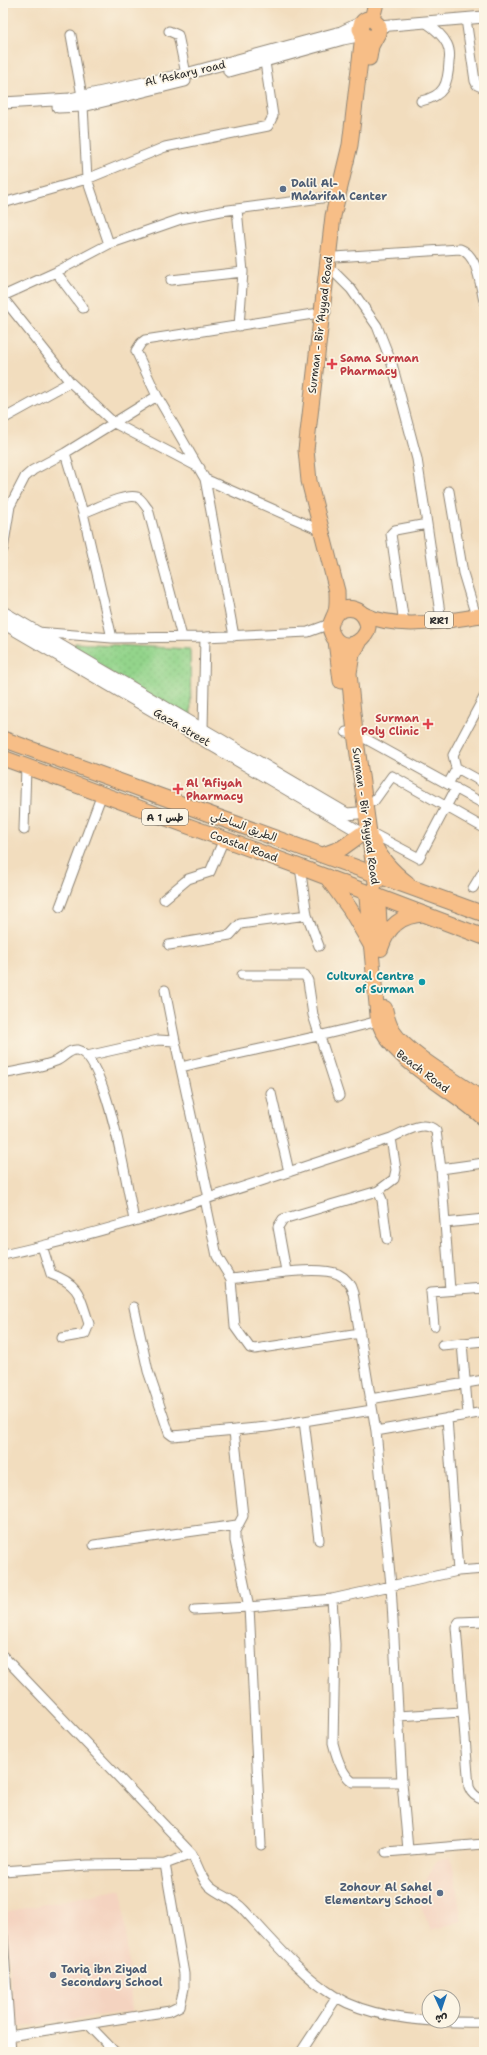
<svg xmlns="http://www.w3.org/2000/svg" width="487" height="2055" viewBox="0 0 487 2055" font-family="'Shantell Sans','Playpen Sans Arabic',sans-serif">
	<defs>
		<pattern id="garden-dots" width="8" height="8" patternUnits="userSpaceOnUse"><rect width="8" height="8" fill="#93d48b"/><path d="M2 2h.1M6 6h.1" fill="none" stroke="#7fb678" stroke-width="1.8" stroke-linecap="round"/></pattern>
	</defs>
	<rect width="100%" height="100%" fill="#fcf5e5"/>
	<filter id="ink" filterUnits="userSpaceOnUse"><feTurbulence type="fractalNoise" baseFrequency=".025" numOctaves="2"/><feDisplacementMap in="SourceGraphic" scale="8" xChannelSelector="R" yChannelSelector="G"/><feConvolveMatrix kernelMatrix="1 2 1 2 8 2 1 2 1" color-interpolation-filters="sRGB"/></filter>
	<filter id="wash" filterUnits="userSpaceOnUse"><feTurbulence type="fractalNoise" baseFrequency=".012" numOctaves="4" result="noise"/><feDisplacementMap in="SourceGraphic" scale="16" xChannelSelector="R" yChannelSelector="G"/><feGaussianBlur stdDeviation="0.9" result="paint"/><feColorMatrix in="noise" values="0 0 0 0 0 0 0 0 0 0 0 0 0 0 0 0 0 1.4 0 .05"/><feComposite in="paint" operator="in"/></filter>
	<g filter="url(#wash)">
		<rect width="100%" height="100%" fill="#f2ddbe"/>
		<path fill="#f4d3c0" d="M 451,1857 L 462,1921 L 431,1930 L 417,1897 L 437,1860 Z
			M 122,1889 L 132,2011 L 14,2028 L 5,1912 Z"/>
		<path fill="url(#garden-dots)" stroke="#5f805b" d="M 75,643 L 190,649 L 191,720 L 73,651 Z"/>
	</g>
	<g filter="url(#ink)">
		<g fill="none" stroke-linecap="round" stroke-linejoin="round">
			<g stroke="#8e8474" stroke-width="11">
				<path id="minor" d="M 466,19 L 475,81 L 477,85 L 484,88
					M 169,31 L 178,35 L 186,74
					M 71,35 L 82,96
					M 421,101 C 444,96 448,85 449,62 C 450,56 450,50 447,44 C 442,34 434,28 425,22
					M 83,106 L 87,179 L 109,244
					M 3,203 L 87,179 L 165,147 L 268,126 L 273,116 L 265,62
					M 237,209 L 243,272 L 239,326
					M 335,257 L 460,249 C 478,255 480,285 484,301
					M 56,272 L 83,308
					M 334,272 L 351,289 L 377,326 L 392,364 L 417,459 L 427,524
					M 171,280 L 243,272
					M 3,296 L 56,272 L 109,244 L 181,219 L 221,211 L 337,196
					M 3,298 L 70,382 L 114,423 L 200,468
					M 3,419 L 70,382
					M 65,453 L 83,513 L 112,638
					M 205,479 L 322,531
					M 449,491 L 463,573 L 476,616
					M 83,513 C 95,509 125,493 137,497 C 142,499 145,506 148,509 L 182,637
					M 3,549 L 10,506 L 25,477 L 33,470 L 65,453 L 157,396
					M 404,623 L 391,534 L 395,530 L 427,524 L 441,620
					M 37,632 L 112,638 L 205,637 L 308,632 L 330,624
					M 234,636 L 205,479 L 157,396 L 136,351 L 141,343 L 145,340 L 326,312
					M 203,729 L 205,637
					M 346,732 L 355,733 L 484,804
					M 456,768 L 453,755 L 484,697
					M 448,784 L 457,768 L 484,783
					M 374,801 L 392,776 L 484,828
					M 24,830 L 26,767
					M 368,831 L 419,858 L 456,788
					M 300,867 L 307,915 L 319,946
					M 473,888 L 484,870
					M 164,899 L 188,879 L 210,872 L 224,839
					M 60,907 L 102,794
					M 169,945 L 230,935 L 240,924 L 307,915
					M 242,975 L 305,975 L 308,981 L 313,1015 L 339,1096
					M 165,990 L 175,1041
					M 87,1056 L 158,1040 L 175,1041 L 209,1198
					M 181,1067 C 247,1051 313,1039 378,1021
					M 3,1074 C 21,1070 40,1068 56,1061 C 64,1058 69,1049 77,1050 C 107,1055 128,1192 134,1220
					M 271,1093 L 289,1172
					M 441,1169 L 484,1163
					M 378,1191 L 382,1200 L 387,1239
					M 205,1199 L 217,1256 L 231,1279 C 255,1276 317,1265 338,1274 C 346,1278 351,1285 353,1293 L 376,1431 L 391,1585 L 402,1782 L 408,1850
					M 445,1223 L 484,1219
					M 42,1246 L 51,1274 C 81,1285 80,1297 89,1324 L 85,1334 L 62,1338
					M 3,1255 C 135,1226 263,1180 391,1138 C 404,1132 424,1119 436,1131 L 441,1169 L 450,1290
					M 286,1271 L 278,1227 L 283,1219 L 378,1191 L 394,1179 L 396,1170 L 391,1138
					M 231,1279 L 235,1327 L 250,1348 L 255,1349 L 360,1333
					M 134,1307 L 148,1371 L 169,1433 L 173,1436 L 267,1427 L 372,1410
					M 434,1326 L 431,1292 L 484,1288
					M 462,1343 L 468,1415
					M 442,1345 L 484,1341
					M 370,1399 L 484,1380
					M 447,1418 L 458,1571
					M 304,1421 L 319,1540
					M 376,1431 L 484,1412
					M 94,1545 L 237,1525
					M 332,1599 L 335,1644 L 333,1743 C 336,1755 342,1775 353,1782 L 402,1782
					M 194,1610 L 249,1607 L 235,1541 L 235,1531 L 243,1516 L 234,1431
					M 484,1621 L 459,1622 L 456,1627 L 469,1787 C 472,1795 477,1798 484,1800
					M 3,1656 L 192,1854 C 197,1864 201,1878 209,1886 C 220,1896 232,1897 244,1910 C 270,1938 303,1977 336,1997 C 376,2021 439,2023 484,2022
					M 398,1716 L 462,1712
					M 261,1845 L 249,1607 L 332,1599 L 458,1571 L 484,1569
					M 386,1852 L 484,1844
					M 3,1871 L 87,1865 L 165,1864 L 192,1854
					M 3,1936 L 11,2052
					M 88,2024 L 115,2052
					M 9,2036 L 170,2011 L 180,2006 L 184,1988 L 184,1974 L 165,1864
					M 301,2052 L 337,1997"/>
			</g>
			<g stroke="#8e8474" stroke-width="13">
				<path id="tertiary" d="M 379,26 L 484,17
					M 229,71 L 343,39 L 363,35
					M 3,103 L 70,99 L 186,74 L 341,32 L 362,22
					M 58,107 L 83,106 L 185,81
					M 3,612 L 347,814 L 358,813
					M 3,623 L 360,832"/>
			</g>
			<g stroke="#8e8474" stroke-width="16">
				<path id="primary" d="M 363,614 C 398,631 446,621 484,615
					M 366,892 L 378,1021 C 393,1064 452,1088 484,1119
					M 378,896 L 381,949
					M 385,1008 C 387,1016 388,1023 393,1031 C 407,1053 454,1079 476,1095 L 484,1103"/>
			</g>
			<g stroke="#8e8474" stroke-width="17">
				<path id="trunk" d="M 372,19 L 376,3
					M 369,58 L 371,46 L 378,33 L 379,26 L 372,19 C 365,18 361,22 360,29 L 363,35 L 370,38 L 377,35
					M 335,614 C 349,603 365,609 368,627 C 365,645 340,653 332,634 C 328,626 332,621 335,614 C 338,607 337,598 337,591 L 309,481 L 306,450 L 333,216 L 350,145 L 363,35
					M 336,641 L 341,681
					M 359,643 L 352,654 L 349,673 L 355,733 L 376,883
					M 3,739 L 484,914
					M 3,758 L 300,867 L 484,937
					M 373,842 C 380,859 393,872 407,883
					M 323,855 L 342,848 L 360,835
					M 327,877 L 350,909 L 371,945
					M 381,947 C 388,926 401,915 424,914"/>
			</g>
			<use href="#minor" stroke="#fff" stroke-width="9"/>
			<use href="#tertiary" stroke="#fff" stroke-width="11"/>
			<use href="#primary" stroke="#f7be87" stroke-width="14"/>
			<use href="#trunk" stroke="#f7be87" stroke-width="15"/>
		</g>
	</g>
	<g fill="#5c6f8a" stroke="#fcf5e5" stroke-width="1.5">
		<circle cx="283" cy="189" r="4"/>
		<circle cx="440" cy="1893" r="4"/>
		<circle cx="53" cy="1975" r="4"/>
	</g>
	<g fill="#e0444e" stroke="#fcf5e5" stroke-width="1.5">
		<path d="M330 358h4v4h4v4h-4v4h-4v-4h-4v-4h4z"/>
		<path d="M426 718h4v4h4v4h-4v4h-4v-4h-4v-4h4z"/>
		<path d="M176 783h4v4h4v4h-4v4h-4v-4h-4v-4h4z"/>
	</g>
	<circle fill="#0f9aa8" stroke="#fcf5e5" stroke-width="1.5" cx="422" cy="982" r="4"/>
	<g text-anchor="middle" stroke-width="3.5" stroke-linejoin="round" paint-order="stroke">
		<g fill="#fcf5e5" stroke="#6a6863" stroke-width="1">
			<rect x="425" y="612" width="28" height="16" rx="3"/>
			<rect x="142" y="809" width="46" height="16" rx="3"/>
		</g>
		<g font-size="10" font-weight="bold" fill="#2b2b2b">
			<text x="439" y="624">RR1</text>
			<text x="165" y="821">A 1 طس</text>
		</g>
		<g font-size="11" fill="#2b2b2b" stroke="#fcf5e5">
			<text transform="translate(185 73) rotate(-13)" y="4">Al ‘Askary road</text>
			<text transform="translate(320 325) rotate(-83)" y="4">Surman - Bir ‘Ayyad Road</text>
			<text transform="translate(182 727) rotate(30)" y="4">Gaza street</text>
			<text transform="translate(366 816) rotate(82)" y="4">Surman - Bir ‘Ayyad Road</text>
			<text transform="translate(244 826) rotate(20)" y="4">الطريق الساحلي</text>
			<text transform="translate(244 846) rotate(20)" y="4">Coastal Road</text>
			<text transform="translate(423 1071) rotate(37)" y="4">Beach Road</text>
		</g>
		<g font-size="11" font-weight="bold" fill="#4e5e75" stroke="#fcf5e5" text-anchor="start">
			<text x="291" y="187">Dalil Al-<tspan x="291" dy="13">Ma’arifah Center</tspan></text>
			<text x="432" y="1891" text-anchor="end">Zohour Al Sahel<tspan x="432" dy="13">Elementary School</tspan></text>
			<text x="61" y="1973">Tariq ibn Ziyad<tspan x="61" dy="13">Secondary School</tspan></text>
		</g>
		<g font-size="11" font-weight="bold" fill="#be3a42" stroke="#fcf5e5" text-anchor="start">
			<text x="340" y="362">Sama Surman<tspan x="340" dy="13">Pharmacy</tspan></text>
			<text x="419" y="722" text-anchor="end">Surman<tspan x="419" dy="13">Poly Clinic</tspan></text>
			<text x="186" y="787">Al ‘Afiyah<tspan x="186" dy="13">Pharmacy</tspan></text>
		</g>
		<g font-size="11" font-weight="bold" fill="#0d838f" stroke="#fcf5e5" text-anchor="end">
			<text x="414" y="980">Cultural Centre<tspan x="414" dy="13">of Surman</tspan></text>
		</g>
	</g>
	<rect width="487" height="2055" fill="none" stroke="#fcf5e5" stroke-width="16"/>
	<g transform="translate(441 2009) rotate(177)"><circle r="19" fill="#fcf5e5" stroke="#a8a49b"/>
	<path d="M0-3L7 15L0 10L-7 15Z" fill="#1f6fb2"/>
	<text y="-6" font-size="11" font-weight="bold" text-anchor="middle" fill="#2b2b2b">ش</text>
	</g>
</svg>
